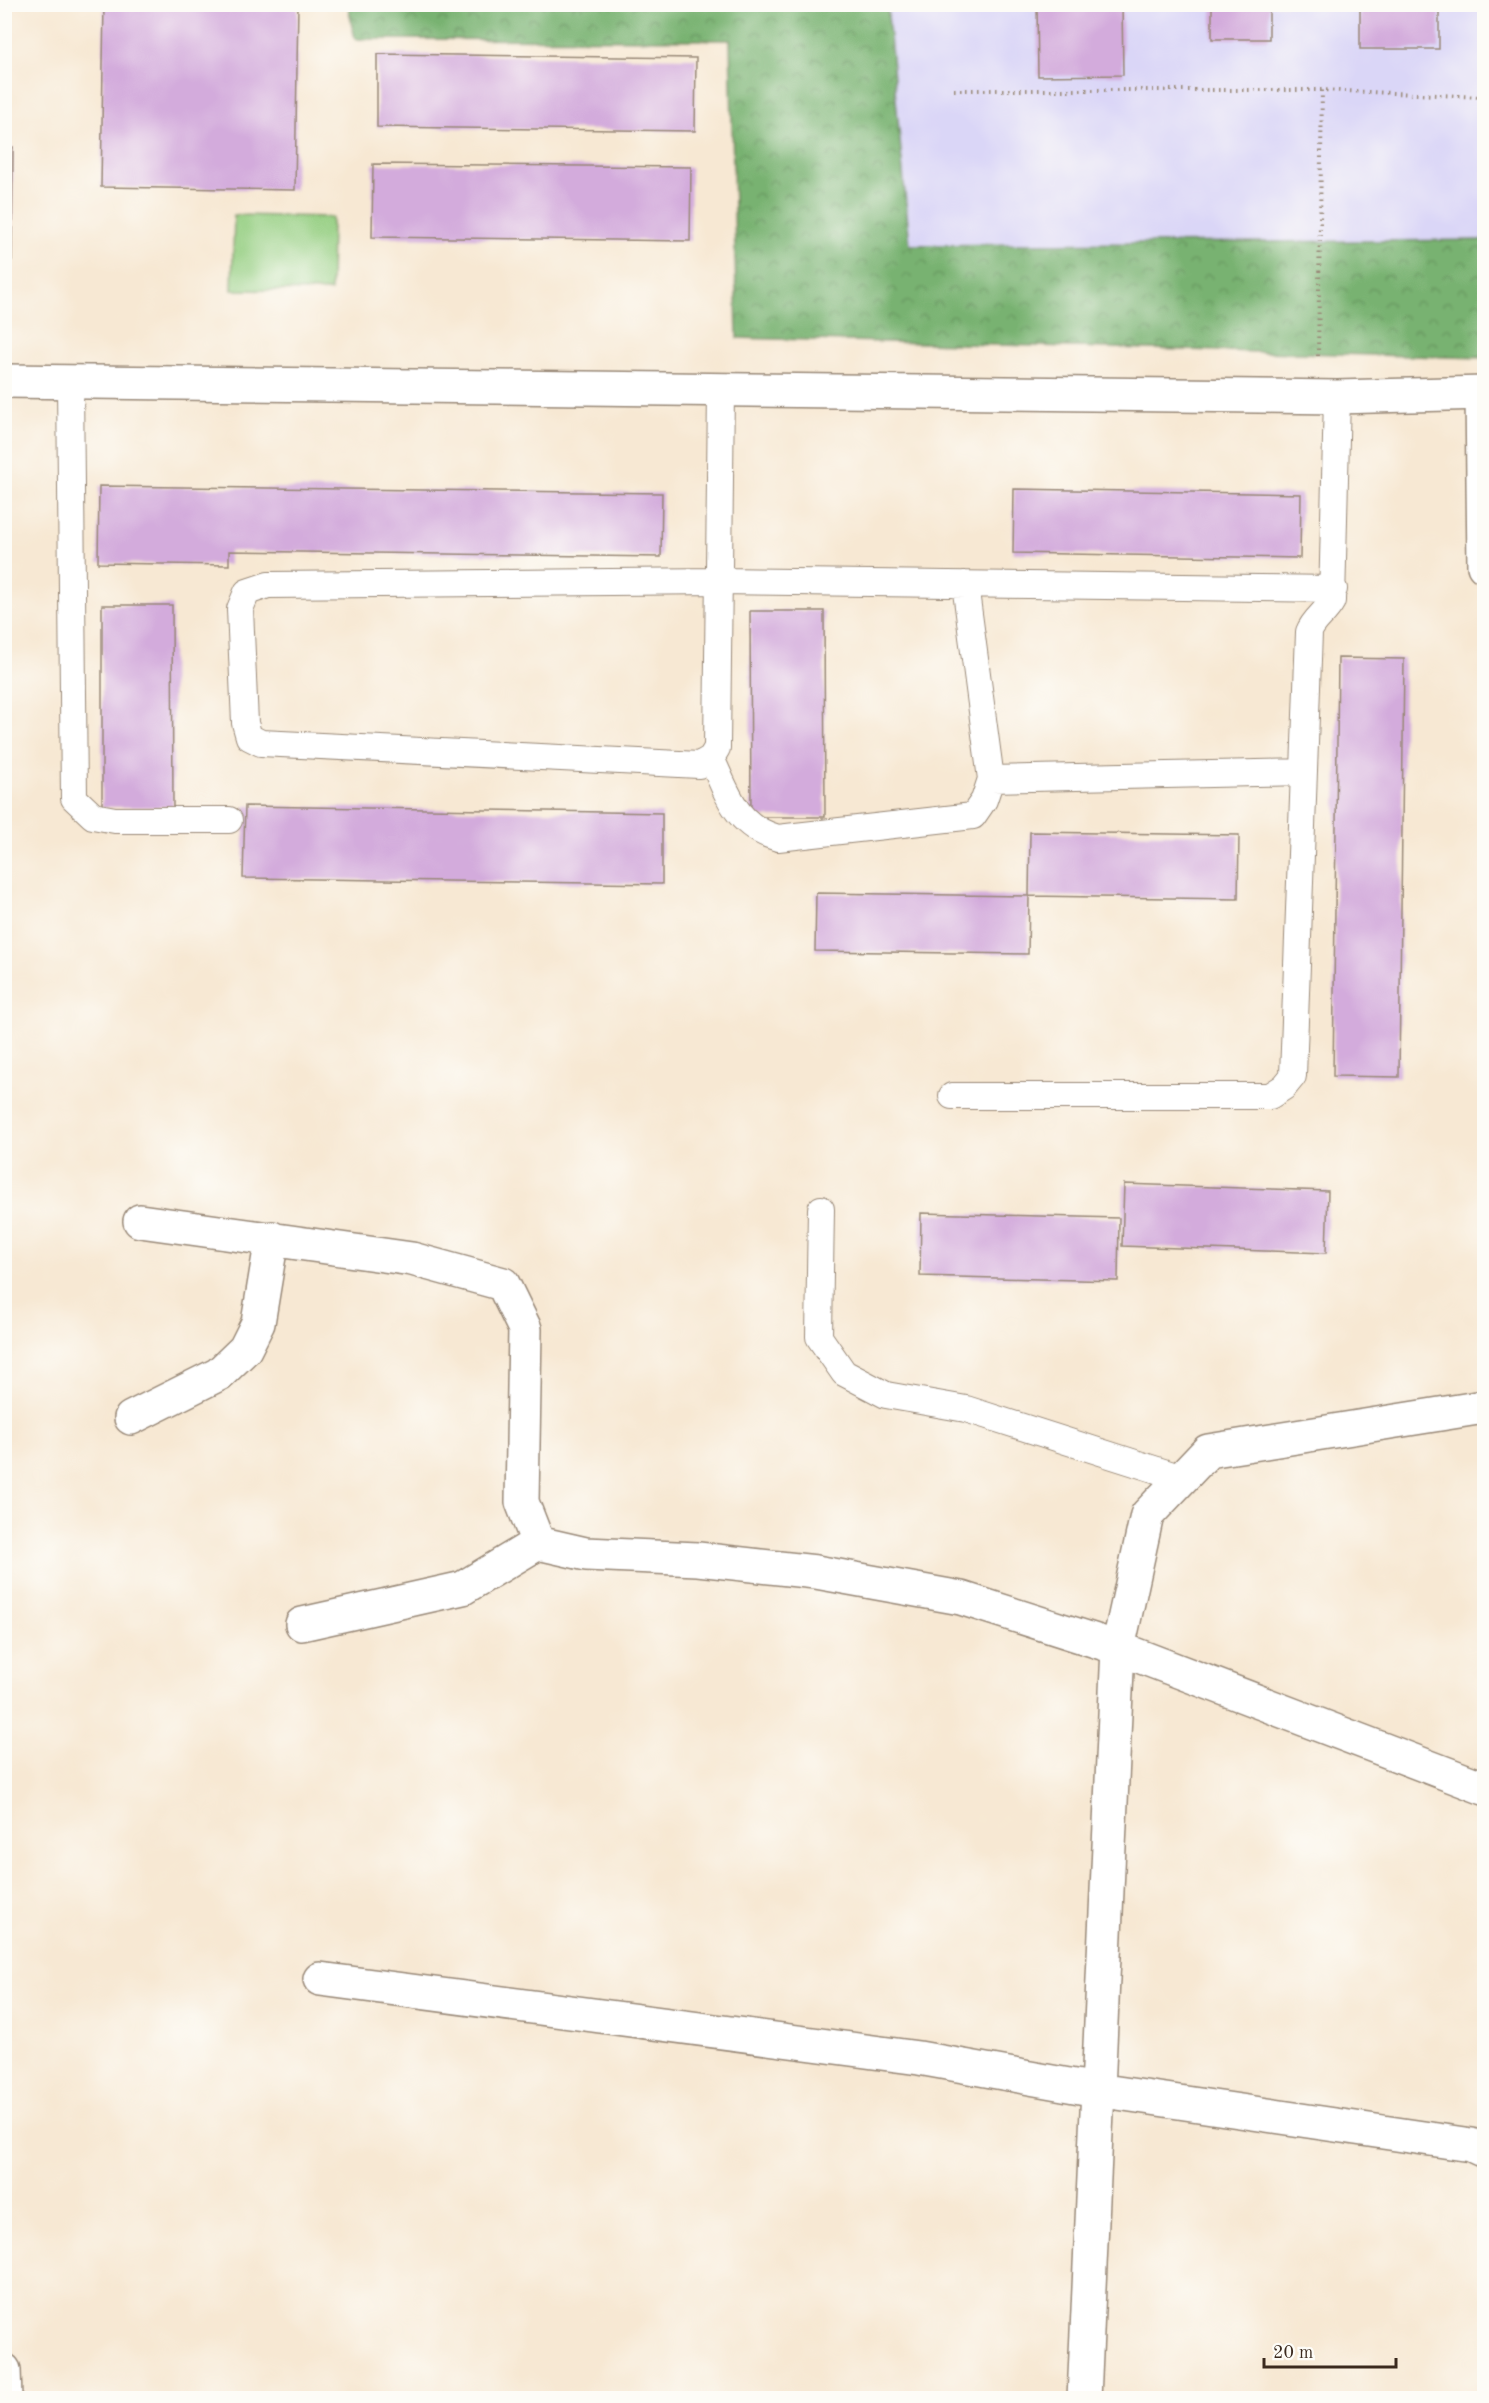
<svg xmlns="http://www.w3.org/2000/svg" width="1489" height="2403" viewBox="0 0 1489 2403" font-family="'Old Standard TT',serif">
	<defs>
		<pattern id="forest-crowns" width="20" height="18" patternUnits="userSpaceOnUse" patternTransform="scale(1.5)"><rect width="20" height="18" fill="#78b271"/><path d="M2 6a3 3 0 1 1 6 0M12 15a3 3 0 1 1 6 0" fill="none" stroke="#64915c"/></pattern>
	</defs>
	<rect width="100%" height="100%" fill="#fdfcf7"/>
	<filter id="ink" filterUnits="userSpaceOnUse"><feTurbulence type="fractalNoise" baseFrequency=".0167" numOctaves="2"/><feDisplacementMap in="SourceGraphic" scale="12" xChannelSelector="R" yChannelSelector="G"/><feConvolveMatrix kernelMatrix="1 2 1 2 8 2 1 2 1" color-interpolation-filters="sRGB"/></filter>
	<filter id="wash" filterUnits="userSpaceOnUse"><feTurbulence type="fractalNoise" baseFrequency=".008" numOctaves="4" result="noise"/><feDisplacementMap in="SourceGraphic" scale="24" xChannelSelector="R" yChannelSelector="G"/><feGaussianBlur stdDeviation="1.35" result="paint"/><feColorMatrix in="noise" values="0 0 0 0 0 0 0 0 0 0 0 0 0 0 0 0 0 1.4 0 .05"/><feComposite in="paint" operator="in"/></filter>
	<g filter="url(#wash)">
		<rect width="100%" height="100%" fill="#f7e8d3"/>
		<path fill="#dad6f7" d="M 871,5 L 1484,5 L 1484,310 L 866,306 Z"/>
		<path fill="url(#forest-crowns)" stroke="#5a6e48" stroke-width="1.5" d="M 348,5 L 887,5 L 910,245 L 1484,240 L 1484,358 L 737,338 L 730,40 L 355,39 Z"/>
		<path fill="#96cf83" stroke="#687c50" stroke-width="1.5" d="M 234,215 L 332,217 L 331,291 L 232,290 Z"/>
		<g id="blocks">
			<path fill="#d3abdc" d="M 4,4 L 8,4 L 8,50 L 4,50 Z
				M 104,4 L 298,4 L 295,190 L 101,187 Z
				M 1037,4 L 1122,4 L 1123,75 L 1038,76 Z
				M 1212,4 L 1269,4 L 1269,39 L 1212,39 Z
				M 1360,4 L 1439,4 L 1439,49 L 1360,49 Z
				M 377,54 L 696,58 L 695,131 L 377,127 Z
				M 4,147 L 13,147 L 12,260 L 4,260 Z
				M 373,164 L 691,167 L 690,241 L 372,237 Z
				M 99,486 L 662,493 L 661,557 L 229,551 L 229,565 L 98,563 Z
				M 1014,489 L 1301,494 L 1300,558 L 1013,553 Z
				M 102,605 L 172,605 L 173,807 L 102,807 Z
				M 750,611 L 824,611 L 825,817 L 751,817 Z
				M 1338,658 L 1404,659 L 1399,1077 L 1333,1076 Z
				M 245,806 L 662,813 L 662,884 L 243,878 Z
				M 1030,832 L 1239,835 L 1238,899 L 1029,896 Z
				M 816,893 L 1029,896 L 1028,954 L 815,951 Z
				M 1124,1184 L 1328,1191 L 1326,1253 L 1122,1246 Z
				M 921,1213 L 1119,1218 L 1118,1281 L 920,1276 Z"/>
		</g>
	</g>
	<g filter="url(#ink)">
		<use href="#blocks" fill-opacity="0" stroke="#998978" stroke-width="1.5"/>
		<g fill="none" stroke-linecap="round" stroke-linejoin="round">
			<g stroke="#998978" stroke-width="28">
				<path id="lane" d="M 70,382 L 74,798 L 93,816 L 115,820 L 229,820
					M 721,390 L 717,748 L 711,758 L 699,765 L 261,743 L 249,737 L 245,723 L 240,609 L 247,592 L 268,585 L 720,581 L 1334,589
					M 711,758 C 728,794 735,826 778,838 L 973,816 L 984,800 L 991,779 L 965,584
					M 991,779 L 1303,772
					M 952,1096 L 1270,1096 L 1284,1087 L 1293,1076 L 1309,632 C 1314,619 1325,614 1332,601 L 1337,397
					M 821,1209 L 819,1337 L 844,1373 L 886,1395 L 966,1409 L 1182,1478"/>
			</g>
			<g stroke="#998978" stroke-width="36">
				<path id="street" d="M 1482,393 L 1484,566
					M 140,1221 L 412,1259 L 503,1284 L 525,1329 L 522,1502 L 538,1543 L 586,1554 L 698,1559 L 816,1572 L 961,1598 L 1118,1648 L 1484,1788
					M 131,1418 L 219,1374 L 245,1349 L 258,1323 L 272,1238
					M 302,1624 L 463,1588 L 538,1543
					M 320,1979 L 919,2058 L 1097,2090 L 1471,2145 L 1484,2151
					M 4,2370 L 5,2398
					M 1084,2398 L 1118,1648 L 1147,1515 L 1208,1451 L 1484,1407"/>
			</g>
			<g stroke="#998978" stroke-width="36">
				<path id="secondary" d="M 4,381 L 1337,397 L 1484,393"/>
			</g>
			<path stroke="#998978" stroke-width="4" stroke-dasharray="1.5 4.5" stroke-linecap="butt" d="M 954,90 L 1322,90 L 1484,97
				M 1318,356 L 1322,90"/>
			<use href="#lane" stroke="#fff" stroke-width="26"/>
			<use href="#street" stroke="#fff" stroke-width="33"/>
			<use href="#secondary" stroke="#fff" stroke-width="33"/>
		</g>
	</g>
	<rect width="1489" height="2403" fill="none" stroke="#fdfcf7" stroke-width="24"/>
	<path d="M1264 2358v9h132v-9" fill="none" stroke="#3b2a1e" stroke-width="3"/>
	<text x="1273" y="2358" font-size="18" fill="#3b2a1e" stroke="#fdfcf7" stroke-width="4.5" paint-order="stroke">20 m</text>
</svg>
